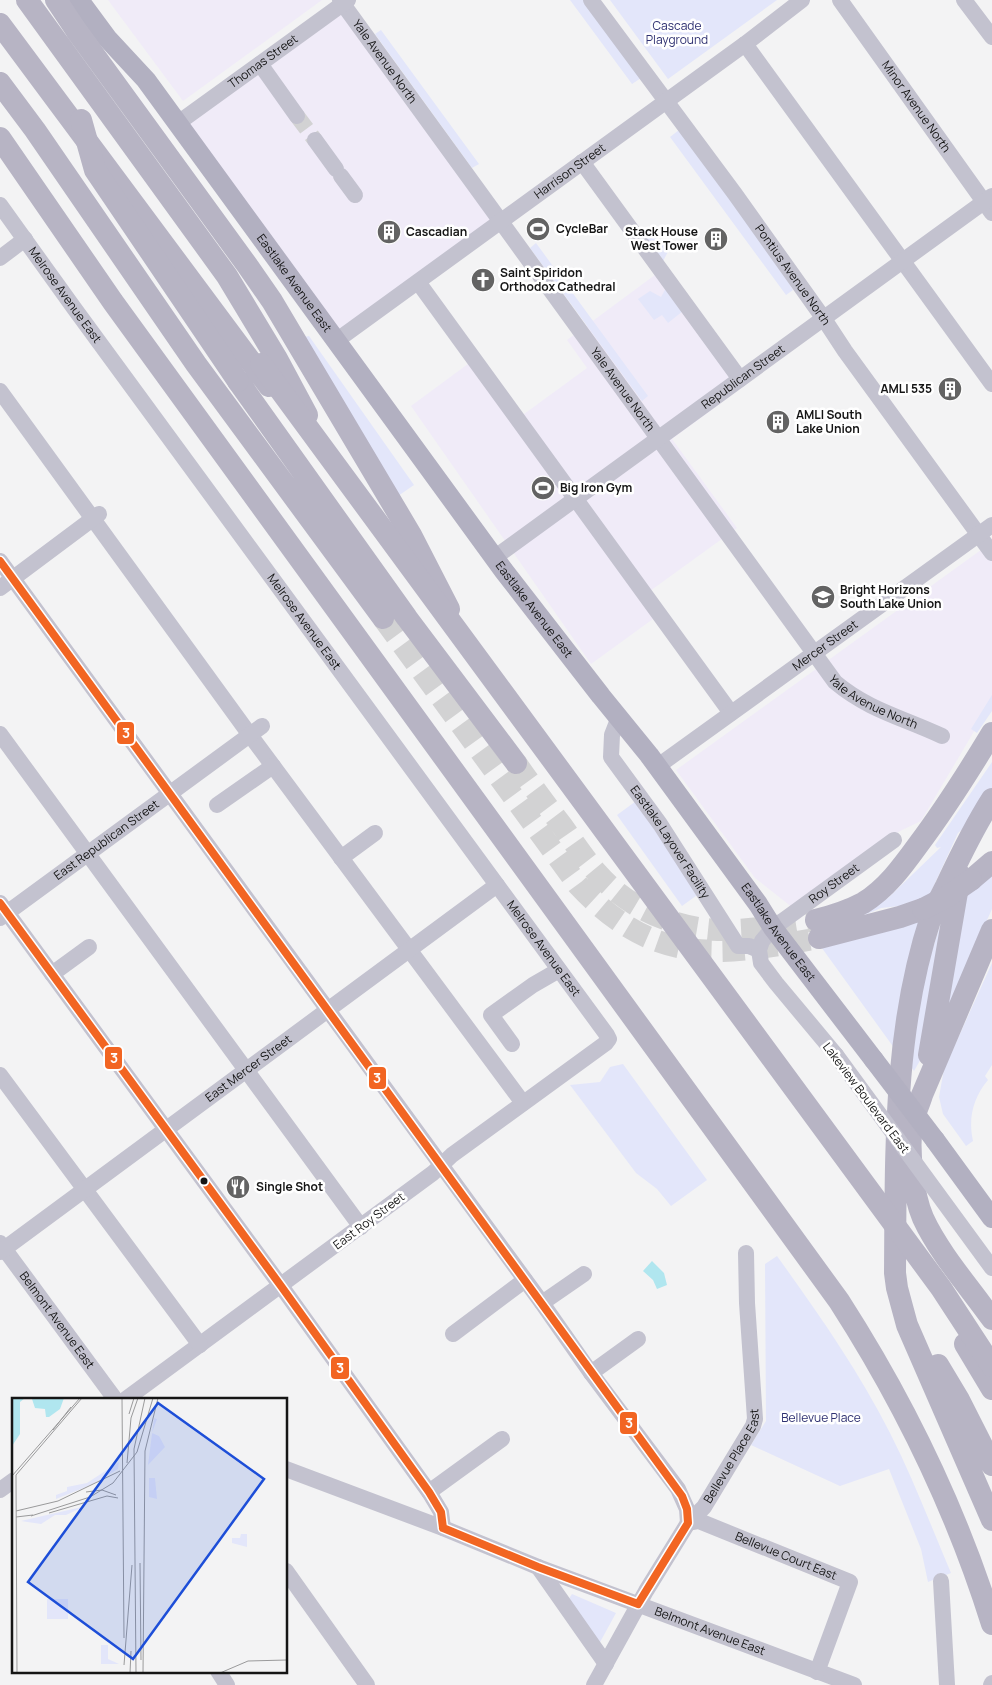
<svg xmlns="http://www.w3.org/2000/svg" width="992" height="1685" viewBox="0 0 992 1685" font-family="Manrope,sans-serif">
	<rect width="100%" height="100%" fill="#f3f3f4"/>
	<path fill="#f0ebf8" d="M 108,0 L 322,0 L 183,101 Z
		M 342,4 L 500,221 L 336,341 L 178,123 Z
		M 663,269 L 747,384 L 672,439 L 737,528 L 650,591 L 664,611 L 591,664 L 411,406 L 476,358 L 520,417 L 587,368 L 567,340 Z
		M 992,542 L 992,701 L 921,821 L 900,831 L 793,908 L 755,878 L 676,770 Z"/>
	<path fill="#e3e6fa" d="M 570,0 L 584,0 L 641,78 L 632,84 Z
		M 610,0 L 777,0 L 668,79 Z
		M 381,30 L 479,164 L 472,168 L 375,34 Z
		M 679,130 L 776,261 L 793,290 L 786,295 L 670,137 Z
		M 634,226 L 671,246 L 662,263 Z
		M 536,243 L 648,396 L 642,401 L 530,248 Z
		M 666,288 L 683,311 L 668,323 L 662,315 L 654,320 L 638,299 L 650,291 L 661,297 Z
		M 309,336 L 414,485 L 398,496 L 304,337 Z
		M 992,695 L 992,711 L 977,733 L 971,729 Z
		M 992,762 L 992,801 L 986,809 L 958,833 L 930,894 L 921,899 L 900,906 L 881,908 L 860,917 L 888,898 L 941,847 L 937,848 L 935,845 Z
		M 643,796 L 700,893 L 682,906 L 617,815 Z
		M 992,873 L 992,909 L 937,1031 L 914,1071 L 909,1064 L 925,972 L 940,926 L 952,904 Z
		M 923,918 L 897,1052 L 819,944 Z
		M 992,963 L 992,1065 L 985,1076 L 988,1080 C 973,1098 968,1118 973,1141 L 966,1146 L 943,1114 L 939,1097 L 944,1069 Z
		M 623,1064 L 707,1180 L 671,1206 L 657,1189 L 636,1173 L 570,1085 L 600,1082 L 610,1067 Z
		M 777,1256 C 818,1313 858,1370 890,1433 C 913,1478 931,1526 951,1573 L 928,1582 L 921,1549 L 889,1469 L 840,1486 L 751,1445 L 766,1421 L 765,1264 Z
		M 572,1594 L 616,1613 L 599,1644 L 568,1600 Z"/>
	<path fill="#b0e6ef" d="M 652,1261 L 664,1273 L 667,1285 L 657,1289 L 653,1280 L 643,1271 Z"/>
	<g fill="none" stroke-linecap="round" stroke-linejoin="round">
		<path stroke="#d2d2d3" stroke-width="16" stroke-dasharray="16 8" stroke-linecap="butt" d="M 297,116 L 315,140"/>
		<path stroke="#d2d2d3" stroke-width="22" stroke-dasharray="22 11" stroke-linecap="butt" d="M 383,618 L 578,885 C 654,966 718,957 819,938
			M 516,763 C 531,785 547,806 563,827 C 574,843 585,859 597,873 C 627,907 672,928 718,930 C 751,931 784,925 816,920"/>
		<g stroke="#c3c2cf" stroke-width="16">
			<path id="s1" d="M 340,0 L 835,682 C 868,710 904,718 942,736"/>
			<path id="s2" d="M 591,0 L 735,194 L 824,319 L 845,351 L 992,553"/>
			<path id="s3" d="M 840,0 L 992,213"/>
			<path d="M 964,0 L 992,37"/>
			<path d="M 745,44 L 992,384"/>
			<path d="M 260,64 L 297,116"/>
			<path id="s4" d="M 178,123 L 348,0"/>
			<path d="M 315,140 L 336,169"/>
			<path d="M 582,162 L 740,379"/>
			<path d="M 341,176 L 355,195"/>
			<path id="s5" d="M 0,205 L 74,308 L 607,1035 L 609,1039 L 606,1043 L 452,1155 L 433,1173 L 126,1399"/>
			<path d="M 0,258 L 25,239"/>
			<path d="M 418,282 L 731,713"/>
			<path id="s6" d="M 336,341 L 745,44 L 802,0"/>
			<path d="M 0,391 L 250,735 L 523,1103"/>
			<path id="s7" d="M 494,558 L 992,196"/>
			<path d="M 0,561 L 542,1303 L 591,1373 L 678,1489 L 687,1509 L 688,1523"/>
			<path d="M 0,588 L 99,514"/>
			<path id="s8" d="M 619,717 L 612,735 L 611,757 L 660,824 L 738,946 L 749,946 L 759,950"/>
			<path d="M 0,734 L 361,1227"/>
			<path id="s9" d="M 658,766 L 992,525"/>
			<path d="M 217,805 L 273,766"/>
			<path d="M 341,858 L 375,833"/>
			<path d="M 0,903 L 281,1286 L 429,1492 L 441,1512 L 443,1528"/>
			<path id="s10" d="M 0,918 L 262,726"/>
			<path d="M 52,974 L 89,947"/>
			<path d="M 512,1044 L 491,1015 L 533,985 L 559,970"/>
			<path id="s11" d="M 836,1055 L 776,983 L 761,963 L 759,950 L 762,941 L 773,928 L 894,840"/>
			<path d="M 0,1075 L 200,1345"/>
			<path id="s12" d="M 0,1243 L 115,1399"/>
			<path id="s13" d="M 0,1252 L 497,885"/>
			<path d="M 542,1303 L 584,1274"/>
			<path d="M 453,1334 L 525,1280"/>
			<path d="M 591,1373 L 638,1339"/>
			<path id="s14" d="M 286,1469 L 443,1528 L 538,1567 L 854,1685"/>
			<path d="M 0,1490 L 14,1480"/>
			<path d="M 429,1492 L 502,1439"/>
			<path id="s15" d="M 688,1523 L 699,1521 L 850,1582 L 817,1672"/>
			<path d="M 538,1567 L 606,1664"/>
			<path d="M 286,1571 L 367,1685"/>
			<path d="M 941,1581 L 947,1685"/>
			<path d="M 218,1671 L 227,1685"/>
			<path id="s16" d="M 594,1685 L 646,1591 L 688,1523 L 704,1507 L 753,1426 L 755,1419 L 747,1303 L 746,1253"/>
			<path d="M 991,1685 L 992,1683"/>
		</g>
		<g stroke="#b2b0c1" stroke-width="20">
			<path id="s17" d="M 79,0 L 107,38 L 146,80 L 504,571 L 601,696 L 649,755 L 758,904 L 773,928 L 874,1060"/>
			<path d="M 935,1140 L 992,1218"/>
		</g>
		<path stroke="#b7b4c4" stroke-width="22" d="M 27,0 L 227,276 L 277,359 L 307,415
			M 56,0 L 76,30 L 247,265 L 272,301 L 411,535 L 449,609
			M 0,24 L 269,386
			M 0,83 L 35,130 L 196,364 L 383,618
			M 0,138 L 113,302 L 839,1301 C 904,1402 956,1509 992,1624
			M 238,381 L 407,618 L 516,763
			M 992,799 C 974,827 960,856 946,886 C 941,896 935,906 931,917 C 893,1031 896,1154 895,1273 L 897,1288 L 907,1325 L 992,1520
			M 971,880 L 992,862
			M 816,920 C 832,916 848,911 863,903 C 886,889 902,867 918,845 C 945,809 969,771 992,733
			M 992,930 L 922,1095 C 919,1105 914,1115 912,1124 C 908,1150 913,1195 923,1218 C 939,1253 970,1288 992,1319
			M 819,938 L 900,917 L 923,909
			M 929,1055 L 960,875
			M 965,1344 L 992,1389
			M 938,1365 L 959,1400 L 992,1465"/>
		<path stroke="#c3c2cf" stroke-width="16" d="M 836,1055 L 992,1268"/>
		<path stroke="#b2b0c1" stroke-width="20" d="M 874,1060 L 935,1140"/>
		<path stroke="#b7b4c4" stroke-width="22" d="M 81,120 L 95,170 L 238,381
			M 261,364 L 941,1288 L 992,1366
			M 923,909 L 948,896 L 971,880"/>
		<g stroke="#fff" stroke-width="11">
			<path id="bus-1" d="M 0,561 L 682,1496 L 687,1509 L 688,1523 L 638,1604
				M 0,903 L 281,1286 L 429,1492 L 441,1512 L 443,1528
				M 443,1528 L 538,1567 L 638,1604"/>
		</g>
		<use href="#bus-1" stroke="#f26522" stroke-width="8"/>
	</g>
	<defs>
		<g id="stadium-disc" transform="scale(1.25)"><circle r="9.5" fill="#636363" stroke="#fff"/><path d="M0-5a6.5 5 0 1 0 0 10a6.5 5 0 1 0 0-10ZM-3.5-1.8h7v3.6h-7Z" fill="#fff"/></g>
		<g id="building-disc" transform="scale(1.25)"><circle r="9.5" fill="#636363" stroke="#fff"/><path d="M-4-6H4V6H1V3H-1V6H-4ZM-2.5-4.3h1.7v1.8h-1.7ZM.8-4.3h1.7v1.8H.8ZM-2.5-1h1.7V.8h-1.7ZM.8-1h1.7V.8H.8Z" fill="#fff"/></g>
		<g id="church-disc" transform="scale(1.25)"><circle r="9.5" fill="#636363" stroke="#fff"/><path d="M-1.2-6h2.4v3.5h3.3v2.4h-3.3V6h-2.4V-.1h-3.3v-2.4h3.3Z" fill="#fff"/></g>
		<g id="school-disc" transform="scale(1.25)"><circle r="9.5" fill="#636363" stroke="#fff"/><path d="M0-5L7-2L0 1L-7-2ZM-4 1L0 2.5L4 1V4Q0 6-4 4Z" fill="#fff"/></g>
		<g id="restaurant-disc" transform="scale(1.25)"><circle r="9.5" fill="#636363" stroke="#fff"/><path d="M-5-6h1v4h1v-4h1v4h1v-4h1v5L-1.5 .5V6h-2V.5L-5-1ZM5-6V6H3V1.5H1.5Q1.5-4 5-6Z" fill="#fff"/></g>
	</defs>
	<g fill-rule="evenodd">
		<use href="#stadium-disc" x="538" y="229"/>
		<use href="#building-disc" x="389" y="232"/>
		<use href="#building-disc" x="716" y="239"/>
		<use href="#church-disc" x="483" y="280"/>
		<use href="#building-disc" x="950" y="389"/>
		<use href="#building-disc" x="778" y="422"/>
		<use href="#stadium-disc" x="543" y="488"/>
		<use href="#school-disc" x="823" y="597"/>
		<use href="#restaurant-disc" x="238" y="1187"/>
	</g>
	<circle fill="#151515" stroke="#fff" stroke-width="2" cx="204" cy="1181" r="4.5"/>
	<g text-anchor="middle" stroke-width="5" stroke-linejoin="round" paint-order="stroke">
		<g font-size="12" fill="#2f3171" stroke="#fff">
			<text x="677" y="30">Cascade<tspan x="677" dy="14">Playground</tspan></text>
			<text x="821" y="1422">Bellevue Place</text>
		</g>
		<g font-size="12" fill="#151515" stroke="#fff">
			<text dy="4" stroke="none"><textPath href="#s4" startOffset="105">Thomas Street</textPath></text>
			<text dy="4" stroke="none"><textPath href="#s1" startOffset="76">Yale Avenue North</textPath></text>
			<text dy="4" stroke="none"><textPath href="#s3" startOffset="131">Minor Avenue North</textPath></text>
			<text dy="4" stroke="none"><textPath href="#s6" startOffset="289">Harrison Street</textPath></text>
			<text dy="4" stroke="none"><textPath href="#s2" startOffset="341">Pontius Avenue North</textPath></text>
			<text dy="4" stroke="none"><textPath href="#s17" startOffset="356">Eastlake Avenue East</textPath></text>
			<text dy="4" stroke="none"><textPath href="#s5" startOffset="111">Melrose Avenue East</textPath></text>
			<text dy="4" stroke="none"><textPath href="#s7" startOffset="308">Republican Street</textPath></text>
			<text dy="4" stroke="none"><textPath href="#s1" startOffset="481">Yale Avenue North</textPath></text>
			<text dy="4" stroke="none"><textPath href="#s17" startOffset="761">Eastlake Avenue East</textPath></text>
			<text dy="4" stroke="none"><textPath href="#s5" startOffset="516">Melrose Avenue East</textPath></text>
			<text dy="4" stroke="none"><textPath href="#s9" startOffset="206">Mercer Street</textPath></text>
			<text dy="4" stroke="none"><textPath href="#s1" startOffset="886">Yale Avenue North</textPath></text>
			<text dy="4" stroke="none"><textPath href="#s10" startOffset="132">East Republican Street</textPath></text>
			<text dy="4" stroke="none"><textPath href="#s8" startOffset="145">Eastlake Layover Facility</textPath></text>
			<text dy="4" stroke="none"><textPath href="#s11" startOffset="234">Roy Street</textPath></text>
			<text dy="4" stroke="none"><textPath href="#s17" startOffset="1166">Eastlake Avenue East</textPath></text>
			<text dy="4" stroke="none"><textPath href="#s5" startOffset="921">Melrose Avenue East</textPath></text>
			<text dy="4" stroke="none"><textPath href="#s13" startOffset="309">East Mercer Street</textPath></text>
			<text transform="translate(866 1098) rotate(53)" y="4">Lakeview Boulevard East</text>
			<text transform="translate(369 1221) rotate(-37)" y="4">East Roy Street</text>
			<text dy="4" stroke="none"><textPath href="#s12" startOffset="96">Belmont Avenue East</textPath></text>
			<text dy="4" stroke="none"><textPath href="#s16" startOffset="269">Bellevue Place East</textPath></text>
			<text dy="4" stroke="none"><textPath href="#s15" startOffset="105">Bellevue Court East</textPath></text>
			<text dy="4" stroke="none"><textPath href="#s14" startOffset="454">Belmont Avenue East</textPath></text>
		</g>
		<g font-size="12" font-weight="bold" fill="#151515" stroke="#fff" text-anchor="start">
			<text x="556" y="233">CycleBar</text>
			<text x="406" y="236">Cascadian</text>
			<text x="698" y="236" text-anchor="end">Stack House<tspan x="698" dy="14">West Tower</tspan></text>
			<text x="500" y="277">Saint Spiridon<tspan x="500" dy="14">Orthodox Cathedral</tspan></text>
			<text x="932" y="393" text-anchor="end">AMLI 535</text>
			<text x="796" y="419">AMLI South<tspan x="796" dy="14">Lake Union</tspan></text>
			<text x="560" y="492">Big Iron Gym</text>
			<text x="840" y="594">Bright Horizons<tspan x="840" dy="14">South Lake Union</tspan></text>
			<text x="256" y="1191">Single Shot</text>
		</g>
	</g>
	<g transform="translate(12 1398)">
		<rect width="275" height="275" fill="#f3f3f4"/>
		<path d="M 142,20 L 145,21 L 140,35 L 147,38 L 153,49 L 136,67 ZM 107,64 L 106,71 L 79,87 L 44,101 L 44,97 L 55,93 L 55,89 L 75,85 ZM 137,80 L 143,80 L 145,101 L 137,99 ZM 74,108 L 54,117 L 43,117 L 29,126 L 9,123 ZM 229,136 L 235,136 L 235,149 L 220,145 L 220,140 L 228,140 ZM 35,201 L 56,201 L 56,221 L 35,221 ZM 89,247 L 96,247 L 96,261 L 107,266 L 89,266 Z" fill="#e3e6fa"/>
		<path d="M 0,0 L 13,0 L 8,4 L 8,36 L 0,48 ZM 52,0 L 48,11 L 37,19 L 34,19 L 33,11 L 23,10 L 20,1 Z" fill="#b0e6ef"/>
		<path fill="none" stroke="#9a9a9b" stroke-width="1" d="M 110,0 L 112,240M 117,16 L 122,0M 41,32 L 59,9M 115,65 L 119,20 L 126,0M 0,78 L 68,0M 74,94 L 90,92 L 104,97M 4,113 L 46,103 L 108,73M 37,115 L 95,98 L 106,100M 19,118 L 78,99 L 101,85 L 125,54 L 141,0M 4,119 L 21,117M 128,165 L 129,262M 112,267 L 120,167M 5,275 L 4,77 L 70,0M 118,275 L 119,253M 124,275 L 122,51 L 133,0M 131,275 L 133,53 L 146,0M 208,275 L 236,263 L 275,262"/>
		<path fill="#1d4ed8" fill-opacity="0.15" stroke="#1d4ed8" stroke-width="2.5" d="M 146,5 L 252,81 L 121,261 L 16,184 Z"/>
		<rect width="275" height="275" fill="none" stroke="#151515" stroke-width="2.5"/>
	</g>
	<g stroke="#fff" stroke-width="2">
		<rect x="116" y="721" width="19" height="24" rx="5" fill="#f26522"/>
		<rect x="104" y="1046" width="19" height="24" rx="5" fill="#f26522"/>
		<rect x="368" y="1066" width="19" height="24" rx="5" fill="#f26522"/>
		<rect x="330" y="1356" width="20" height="24" rx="5" fill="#f26522"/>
		<rect x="619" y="1411" width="19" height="24" rx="5" fill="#f26522"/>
	</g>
	<g font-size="14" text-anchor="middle" font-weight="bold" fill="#fff">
		<text x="126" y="738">3</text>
		<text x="114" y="1063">3</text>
		<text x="377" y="1083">3</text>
		<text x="340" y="1373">3</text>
		<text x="629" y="1428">3</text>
	</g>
</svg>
